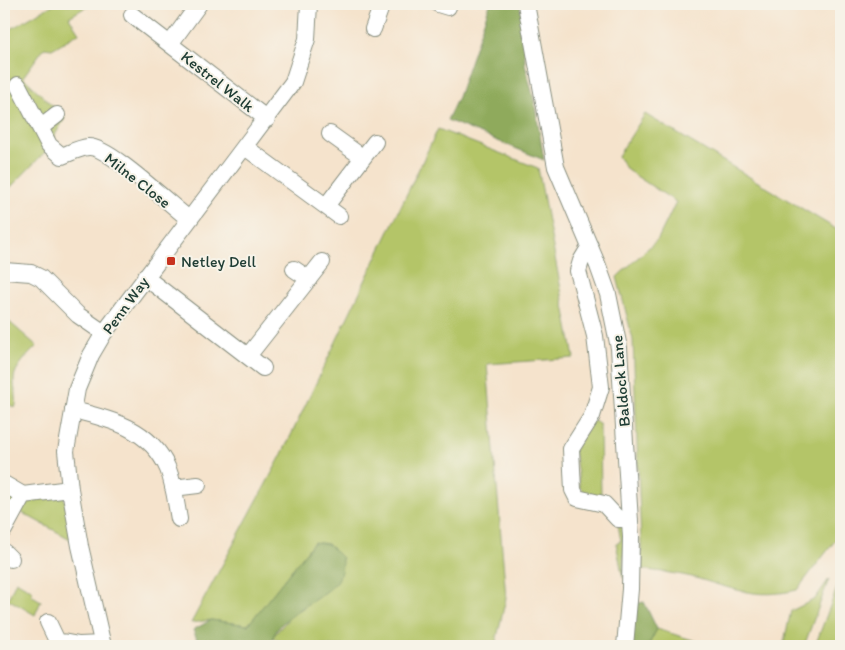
<svg xmlns="http://www.w3.org/2000/svg" width="845" height="650" viewBox="0 0 845 650" font-family="Itim,sans-serif">
	<rect width="100%" height="100%" fill="#f7f3e8"/>
	<filter id="ink" filterUnits="userSpaceOnUse"><feTurbulence type="fractalNoise" baseFrequency=".02" numOctaves="2"/><feDisplacementMap in="SourceGraphic" scale="10" xChannelSelector="R" yChannelSelector="G"/><feConvolveMatrix kernelMatrix="1 2 1 2 8 2 1 2 1" color-interpolation-filters="sRGB"/></filter>
	<filter id="wash" filterUnits="userSpaceOnUse"><feTurbulence type="fractalNoise" baseFrequency=".0096" numOctaves="4" result="noise"/><feDisplacementMap in="SourceGraphic" scale="20" xChannelSelector="R" yChannelSelector="G"/><feGaussianBlur stdDeviation="1.12" result="paint"/><feColorMatrix in="noise" values="0 0 0 0 0 0 0 0 0 0 0 0 0 0 0 0 0 1.4 0 .05"/><feComposite in="paint" operator="in"/></filter>
	<g filter="url(#wash)">
		<rect width="100%" height="100%" fill="#f5e3cc"/>
		<path fill="#b4c567" stroke="#6a814e" d="M 54,4 L 91,4 L 69,17 L 79,33 L 52,49 L 44,48 L 23,77 L 65,118 L 45,152 L 6,192 L 4,188 L 4,33 Z
			M 645,114 L 841,232 L 841,533 L 797,590 C 754,600 732,588 692,577 C 676,573 659,572 642,569 L 633,340 L 617,277 L 658,239 L 676,202 L 627,170 L 618,156 Z
			M 438,129 L 538,168 L 574,358 L 487,364 L 506,598 L 495,646 L 291,646 L 272,638 L 289,618 L 327,590 L 314,542 L 248,625 L 211,620 L 191,623 L 281,456 Z
			M 6,319 L 37,346 C 29,354 14,368 14,379 C 13,389 19,399 15,408 L 4,401 L 4,321 Z
			M 593,420 L 600,425 L 601,497 L 588,496 L 580,488 L 574,450 Z
			M 4,486 L 64,495 L 72,540 L 4,503 Z
			M 618,525 L 625,528 L 623,578 L 616,543 L 621,541 Z
			M 841,577 L 841,646 L 815,646 Z
			M 829,579 L 804,646 L 783,646 L 791,611 L 815,599 Z
			M 16,581 L 33,591 L 31,595 L 41,601 L 35,615 L 8,599 Z
			M 657,629 L 712,646 L 648,646 Z"/>
		<path fill="#8faa5c" stroke="#577448" d="M 490,4 L 520,4 L 524,35 L 525,64 L 534,100 L 544,160 L 447,120 L 458,97 Z
			M 314,542 L 328,544 L 342,558 C 342,565 342,573 338,580 C 324,601 273,615 271,646 L 200,646 L 193,630 L 211,620 L 248,625 Z
			M 644,602 L 657,629 L 648,646 L 631,646 L 634,604 Z"/>
	</g>
	<g filter="url(#ink)">
		<g fill="none" stroke-linecap="round" stroke-linejoin="round">
			<g stroke="#8a9080" stroke-width="18">
				<path id="minor" d="M 438,4 L 448,7
					M 526,4 L 556,167 L 598,266 L 608,294 L 619,348 L 631,537 L 630,589 L 625,646
					M 132,15 L 267,119
					M 373,29 L 382,4
					M 170,44 L 199,4
					M 18,85 L 49,145 L 62,156 C 70,153 79,148 88,147 C 108,145 170,205 189,219
					M 40,128 L 57,115
					M 330,134 L 362,157
					M 245,147 L 339,216
					M 326,206 L 375,142
					M 590,246 L 581,261 L 578,271 L 595,336 L 601,387 L 592,416 L 571,449 L 573,490 L 577,498 L 604,504 L 618,519 L 630,519
					M 294,269 L 309,279
					M 4,271 L 31,273 L 41,278 L 78,315 L 104,333
					M 145,277 L 263,368
					M 248,356 L 322,262
					M 73,410 C 111,419 151,429 168,469 C 174,484 176,503 179,519
					M 4,484 L 23,495 L 70,489
					M 173,488 L 198,485
					M 4,530 L 23,495
					M 4,552 L 11,559
					M 48,622 L 57,641 L 56,646
					M 57,641 L 79,645 L 103,644
					M 103,646 L 80,546 L 70,489 L 66,451 L 77,389 L 91,355 L 104,333 L 293,82 L 307,39 L 309,4"/>
			</g>
			<use href="#minor" stroke="#fff" stroke-width="16"/>
		</g>
	</g>
	<rect fill="#c8321e" stroke="#f7f3e8" stroke-width="2" x="166" y="256" width="10" height="10" rx="2.5"/>
	<g text-anchor="middle" stroke-width="4" stroke-linejoin="round" paint-order="stroke">
		<g font-size="16" fill="#1f3d34" stroke="#f7f3e8">
			<text transform="translate(218 81) rotate(38)" y="6">Kestrel Walk</text>
			<text transform="translate(138 180) rotate(38)" y="6">Milne Close</text>
			<text transform="translate(125 305) rotate(-54)" y="6">Penn Way</text>
			<text transform="translate(620 381) rotate(-95)" y="6">Baldock Lane</text>
		</g>
		<g font-size="16" fill="#1f3d34" stroke="#f7f3e8" text-anchor="start">
			<text x="181" y="267">Netley Dell</text>
		</g>
	</g>
	<rect width="845" height="650" fill="none" stroke="#f7f3e8" stroke-width="20"/>
</svg>
